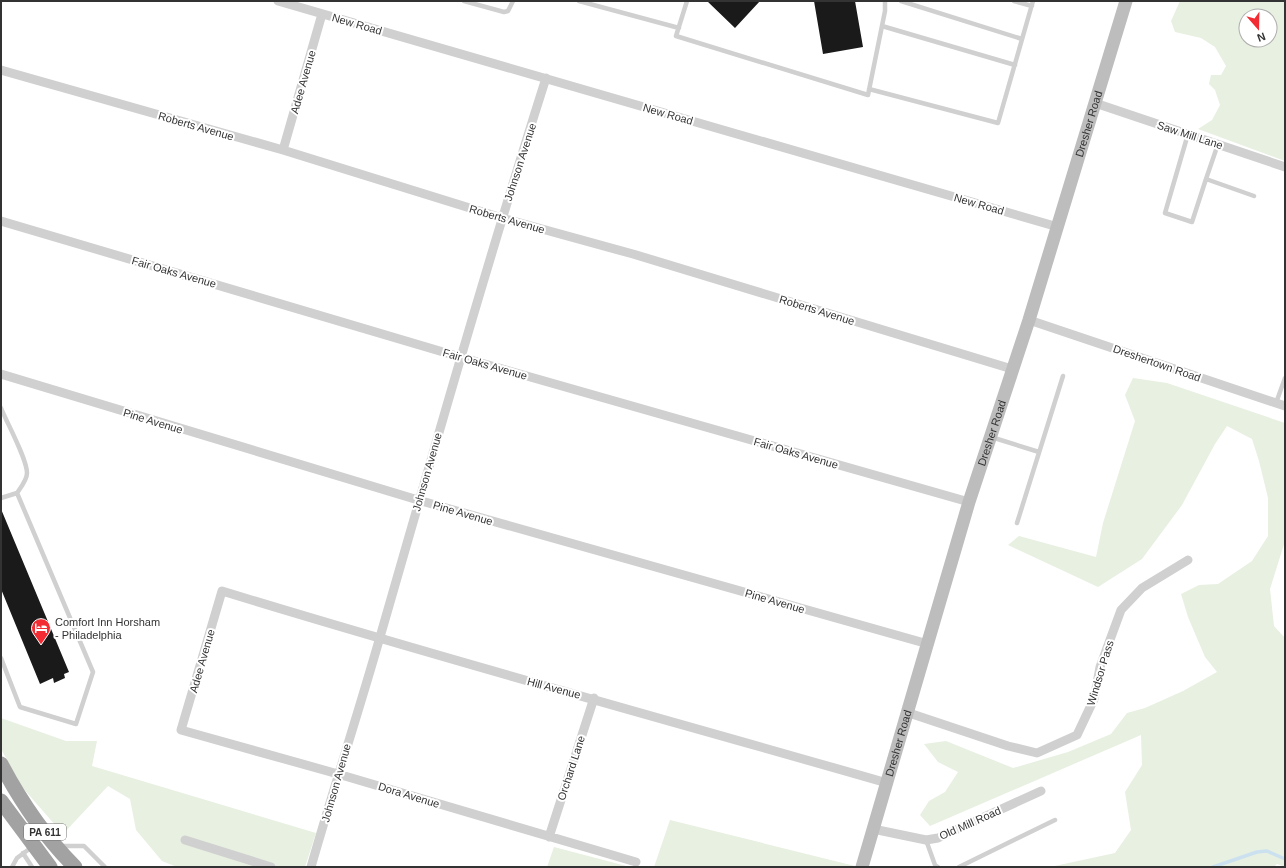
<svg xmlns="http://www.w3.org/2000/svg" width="1286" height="868" viewBox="0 0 1286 868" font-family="Helvetica,sans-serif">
	<rect width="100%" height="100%" fill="#fff"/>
	<path fill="#e8f0e1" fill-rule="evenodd" d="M 1180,1 L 1285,1 L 1285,161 L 1198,129 L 1212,120 L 1220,105 L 1215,90 L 1209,84 L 1211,75 L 1221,75 L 1226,66 L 1215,47 L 1201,38 L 1175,32 L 1171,21 ZM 1246,16 L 1270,16 L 1270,40 L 1246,40 Z
		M 1133,378 L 1167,383 L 1285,423 L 1285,541 L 1270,589 L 1274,626 L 1285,638 L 1285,867 L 1277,864 L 1274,867 L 1050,867 L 1115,853 L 1131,830 L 1125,792 L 1142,765 L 1141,735 L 930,826 L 920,815 L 929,801 L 945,792 L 958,772 L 938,762 L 924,744 L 946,741 L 1013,768 L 1068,752 L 1111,734 L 1127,713 L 1145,708 L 1183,691 L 1217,672 L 1205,657 L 1188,617 L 1181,594 L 1199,585 L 1218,584 L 1252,561 L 1268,536 L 1268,498 L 1259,461 L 1252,439 L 1227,426 L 1215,444 L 1182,505 L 1142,559 L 1098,587 L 1008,545 L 1019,536 L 1096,557 L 1103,523 L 1135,421 L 1125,395 Z
		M 1,718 L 66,741 L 97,741 L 92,766 L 316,833 L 305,867 L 177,867 L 162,861 L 136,830 L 130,799 L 108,786 L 63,834 L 22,787 L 1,749 Z
		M 670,820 L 855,866 L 654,867 Z
		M 554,847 L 630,867 L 547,867 Z"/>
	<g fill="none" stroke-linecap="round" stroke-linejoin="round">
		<path stroke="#cce1f0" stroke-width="3.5" d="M 1213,867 L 1257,852 L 1267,851 L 1285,859"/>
	</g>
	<path fill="#1a1a1a" d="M 707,1 L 760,1 L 735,28 Z
		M 814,1 L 855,1 L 863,47 L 823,54 Z
		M 1,509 L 69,672 L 64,674 L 65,678 L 54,683 L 53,678 L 40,684 L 1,589 Z"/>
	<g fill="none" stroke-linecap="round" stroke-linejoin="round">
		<path stroke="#d0d0d0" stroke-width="4.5" d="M 464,1 L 504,12 L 508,11 L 513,1
			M 579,1 L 679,28
			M 687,1 L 676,36 L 868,95 L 885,11 L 885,1
			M 901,1 L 1022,39
			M 1014,1 L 1032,6
			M 882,26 L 1015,65
			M 869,89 L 998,123 L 1033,1
			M 1188,134 L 1165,213 L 1192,222 L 1206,179
			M 1218,144 L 1206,179 L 1254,196
			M 1276,403 L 1285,378
			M 1,408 C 7,423 27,459 27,473 C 27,480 21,487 17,493
			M 991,437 L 1039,452
			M 1,498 L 17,493 L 93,672 L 76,724 L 20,707 L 1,658
			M 1017,523 L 1063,376
			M 926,840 L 935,865 L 938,867
			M 61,846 L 84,846 L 105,867
			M 23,853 L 32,867
			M 12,867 L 17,858 L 32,847
			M 959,867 L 1055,820"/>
		<path stroke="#d0d0d0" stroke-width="9" d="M 278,1 L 1058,227
			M 1,70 L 283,150 L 502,218 L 633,254 L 1012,369
			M 1095,103 L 1285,167
			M 283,150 L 322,14
			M 1,221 L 460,357 L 969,502
			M 1029,320 L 1285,406
			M 1,374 L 418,500 L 928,644
			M 906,712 L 1008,746 L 1037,753 L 1077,735 L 1094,699 L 1100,667 L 1121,610 L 1142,588 L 1188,560
			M 873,829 L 926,840 L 938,838 L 1041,791
			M 549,837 L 594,698
			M 185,840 L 271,867
			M 636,862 L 338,774 L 181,730 L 222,591 C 443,659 665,719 887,783
			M 311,867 C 333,790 358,714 380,637 C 434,450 487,263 546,78"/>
		<path stroke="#bdbdbd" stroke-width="13" id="s1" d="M 862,867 L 969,502 L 1029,320 L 1126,1"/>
		<path stroke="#a2a2a2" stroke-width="15" d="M 1,764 C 21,802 45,837 75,867
			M 1,801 L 50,867"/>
	</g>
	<defs>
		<g id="hotel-pin" transform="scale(1)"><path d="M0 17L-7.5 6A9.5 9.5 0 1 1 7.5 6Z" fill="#f32c33" stroke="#fff"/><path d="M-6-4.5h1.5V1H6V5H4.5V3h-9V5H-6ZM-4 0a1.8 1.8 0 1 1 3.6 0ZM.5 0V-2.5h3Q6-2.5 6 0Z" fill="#fff"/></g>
	</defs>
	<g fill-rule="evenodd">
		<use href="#hotel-pin" x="41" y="628"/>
	</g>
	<g text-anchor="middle" stroke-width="4" stroke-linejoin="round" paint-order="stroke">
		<rect fill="#fff" stroke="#707070" stroke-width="1" x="24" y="824" width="42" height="16" rx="3"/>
		<g font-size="10" font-weight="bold" fill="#333">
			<text x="45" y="836">PA 611</text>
		</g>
		<g font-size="11" fill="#333" stroke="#fff">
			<text transform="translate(357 24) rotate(16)" y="4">New Road</text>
			<text transform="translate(303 82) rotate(-74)" y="4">Adee Avenue</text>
			<text transform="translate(668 114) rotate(16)" y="4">New Road</text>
			<text dy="4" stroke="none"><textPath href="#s1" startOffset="777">Dresher Road</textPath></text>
			<text transform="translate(196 126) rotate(16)" y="4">Roberts Avenue</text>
			<text transform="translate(1190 135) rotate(18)" y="4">Saw Mill Lane</text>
			<text transform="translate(520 162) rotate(-72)" y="4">Johnson Avenue</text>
			<text transform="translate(979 204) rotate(16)" y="4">New Road</text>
			<text transform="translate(507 219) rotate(16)" y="4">Roberts Avenue</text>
			<text transform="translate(174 272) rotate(16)" y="4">Fair Oaks Avenue</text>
			<text transform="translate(817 310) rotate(17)" y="4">Roberts Avenue</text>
			<text transform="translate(1157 363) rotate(19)" y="4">Dreshertown Road</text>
			<text transform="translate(485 364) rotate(16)" y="4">Fair Oaks Avenue</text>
			<text transform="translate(153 421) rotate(17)" y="4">Pine Avenue</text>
			<text dy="4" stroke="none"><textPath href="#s1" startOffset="453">Dresher Road</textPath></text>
			<text transform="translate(796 453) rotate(16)" y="4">Fair Oaks Avenue</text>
			<text transform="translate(427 472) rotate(-74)" y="4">Johnson Avenue</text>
			<text transform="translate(463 513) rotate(16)" y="4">Pine Avenue</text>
			<text transform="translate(775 601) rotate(16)" y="4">Pine Avenue</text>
			<text transform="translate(202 661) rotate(-74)" y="4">Adee Avenue</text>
			<text transform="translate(1100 673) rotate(-73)" y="4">Windsor Pass</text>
			<text transform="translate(554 688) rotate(15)" y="4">Hill Avenue</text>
			<text dy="4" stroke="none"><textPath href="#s1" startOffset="129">Dresher Road</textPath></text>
			<text transform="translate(571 768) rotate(-72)" y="4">Orchard Lane</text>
			<text transform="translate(336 783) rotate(-74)" y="4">Johnson Avenue</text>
			<text transform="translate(409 795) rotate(17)" y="4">Dora Avenue</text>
			<text transform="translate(970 823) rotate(-24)" y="4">Old Mill Road</text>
		</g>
		<g font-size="11" fill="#333" stroke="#fff" text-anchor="start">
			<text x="55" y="626">Comfort Inn Horsham<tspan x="55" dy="13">- Philadelphia</tspan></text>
		</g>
	</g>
	<rect width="1286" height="868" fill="none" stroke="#333333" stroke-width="4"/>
	<g transform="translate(1258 28) rotate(160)"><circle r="19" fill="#ffffff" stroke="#adadad"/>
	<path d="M0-3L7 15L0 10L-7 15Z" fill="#f32c33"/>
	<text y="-6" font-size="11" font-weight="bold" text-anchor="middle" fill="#333333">N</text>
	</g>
</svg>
